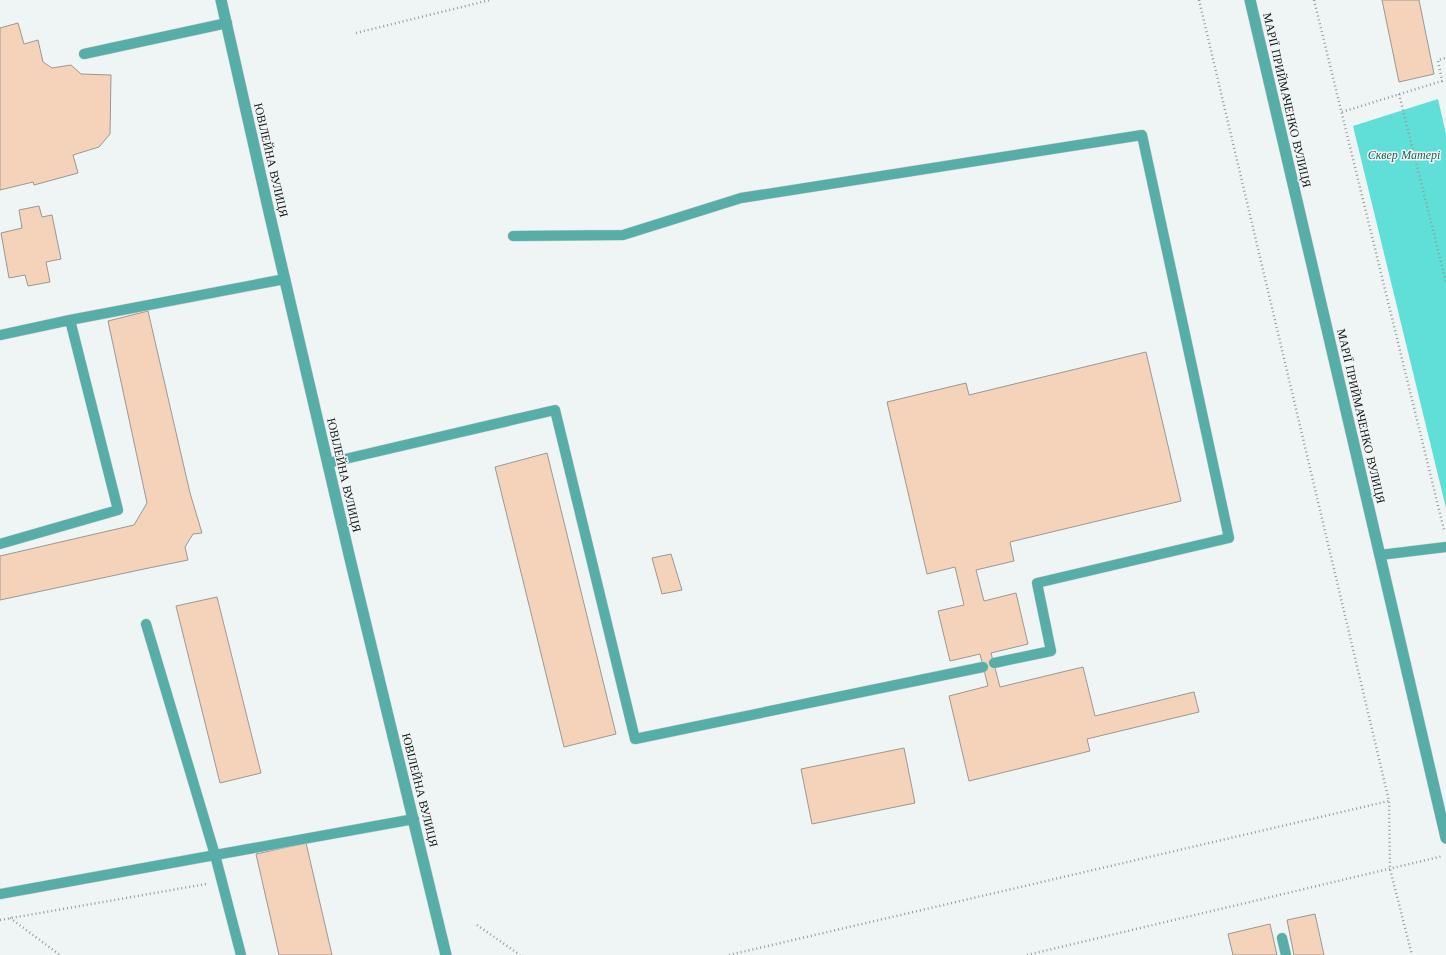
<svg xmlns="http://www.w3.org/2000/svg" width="1446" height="955" viewBox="0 0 1446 955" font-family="'Libre Baskerville',serif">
	<rect width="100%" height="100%" fill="#eff5f4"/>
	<path fill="#5fdfd7" d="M 1438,99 L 1446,134 L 1446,508 L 1353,126 Z"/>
	<path fill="#f5d3bb" stroke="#9b9794" d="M 1382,0 L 1419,0 L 1434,74 L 1399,82 Z
		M 18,23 L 24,44 L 38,40 L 43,62 L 52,68 L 71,65 L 81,74 L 111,75 L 110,134 L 99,147 L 73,155 L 78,173 L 34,185 L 33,182 L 0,190 L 0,28 Z
		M 39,206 L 42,217 L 52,215 L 61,259 L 46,262 L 50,282 L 28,286 L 25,275 L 9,278 L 1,233 L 22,228 L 19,210 Z
		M 148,311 L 190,493 L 202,533 L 193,534 L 185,547 L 188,560 L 144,569 L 0,600 L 0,556 L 134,525 L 147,503 L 108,321 Z
		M 1146,352 L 1181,501 L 1010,542 L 1014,561 L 976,570 L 984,601 L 1016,593 L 1028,644 L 991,653 L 1000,687 L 1083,667 L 1095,716 L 1194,692 L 1199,712 L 1087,739 L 1090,751 L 969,781 L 949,696 L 988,686 L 980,654 L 950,661 L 938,611 L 964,605 L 955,567 L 927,574 L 887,402 L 966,383 L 969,395 Z
		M 547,453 L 616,734 L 564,747 L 495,467 Z
		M 671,554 L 682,590 L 662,594 L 652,558 Z
		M 217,597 L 261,773 L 220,783 L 176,606 Z
		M 904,748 L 915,803 L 812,824 L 801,769 Z
		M 306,843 L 332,955 L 279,955 L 256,854 Z
		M 1315,914 L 1324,955 L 1294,955 L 1287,920 Z
		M 1270,924 L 1277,955 L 1233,955 L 1228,934 Z"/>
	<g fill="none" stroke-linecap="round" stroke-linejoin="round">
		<g stroke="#ccd1d0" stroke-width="11">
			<path id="service" d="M 84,54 L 227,23
				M 513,236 L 623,235 L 741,198 L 1142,135 L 1229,538 L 1037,583 L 1051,651 L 994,663
				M 0,335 L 70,320
				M 328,463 L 555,410 L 635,739 L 983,667
				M 0,544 L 118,510 L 70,320 L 285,279
				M 1380,555 L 1446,547
				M 146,624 L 215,855 L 241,955
				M 0,894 L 414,819
				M 1282,938 L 1286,955"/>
		</g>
		<g stroke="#ccd1d0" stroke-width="12">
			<path id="tertiary" d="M 221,0 L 269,212 L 351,563 L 446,955
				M 1250,0 L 1446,838"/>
		</g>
		<path stroke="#979b9a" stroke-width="2.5" stroke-dasharray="1 3" stroke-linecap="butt" d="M 1199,0 L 1389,801 L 1390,869 L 1412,955
			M 1314,0 L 1444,530
			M 356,33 L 490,0
			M 1399,94 L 1446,282
			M 1342,112 L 1442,81 L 1438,60 L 1446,58
			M 10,918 L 60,955
			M 0,920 L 206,884
			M 477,925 L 520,955
			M 729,955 L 1389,801
			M 1027,955 L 1443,856"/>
		<use href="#service" stroke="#57ada7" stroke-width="10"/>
		<use href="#tertiary" stroke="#57ada7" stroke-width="11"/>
	</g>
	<g text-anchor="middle" stroke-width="3" stroke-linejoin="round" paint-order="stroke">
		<g font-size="12" fill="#141515" stroke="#eff5f4">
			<text transform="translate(1287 100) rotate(77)" y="4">МАРІЇ ПРИЙМАЧЕНКО ВУЛИЦЯ</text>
			<text transform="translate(271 160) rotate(77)" y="4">ЮВІЛЕЙНА ВУЛИЦЯ</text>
			<text transform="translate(1361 416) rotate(77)" y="4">МАРІЇ ПРИЙМАЧЕНКО ВУЛИЦЯ</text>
			<text transform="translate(344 475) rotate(77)" y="4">ЮВІЛЕЙНА ВУЛИЦЯ</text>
			<text transform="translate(420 790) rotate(76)" y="4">ЮВІЛЕЙНА ВУЛИЦЯ</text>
		</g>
		<g font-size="12" font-style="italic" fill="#25625e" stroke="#eff5f4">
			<text x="1404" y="159">Сквер Матері</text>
		</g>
	</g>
</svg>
